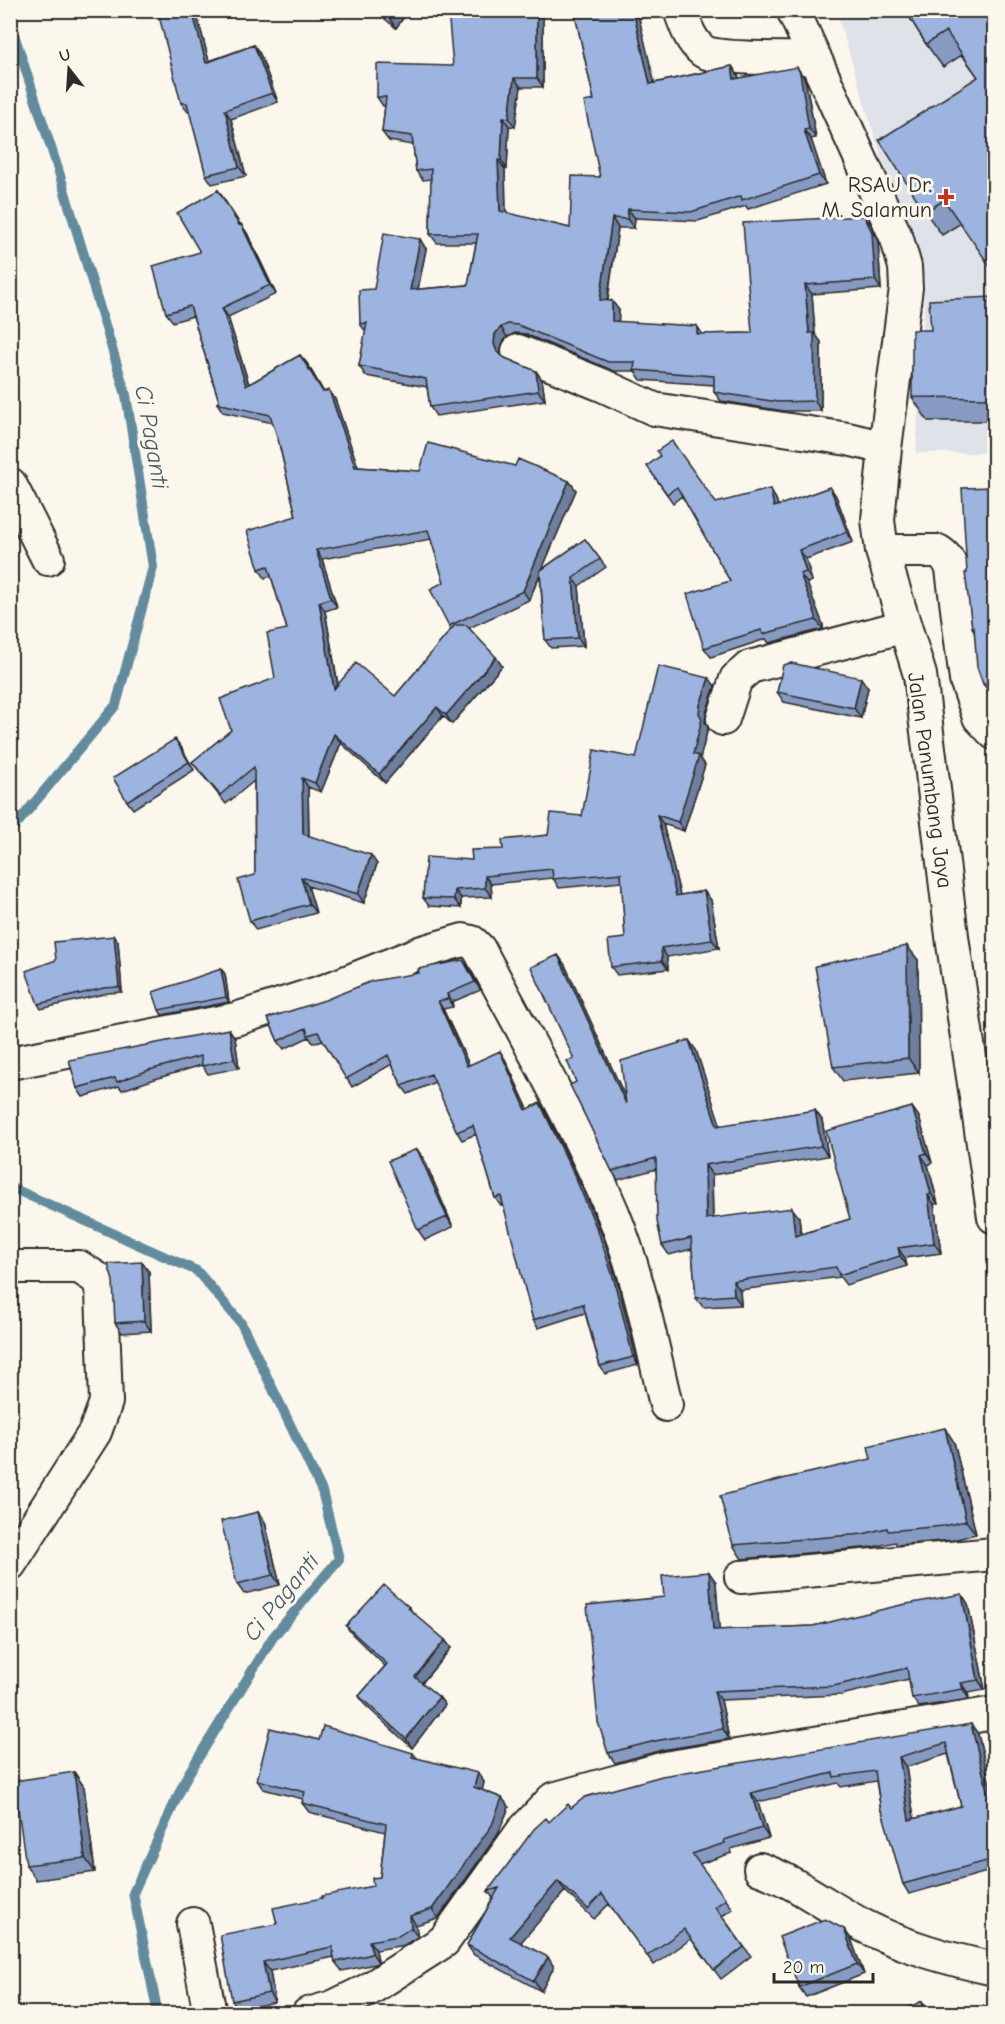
<svg xmlns="http://www.w3.org/2000/svg" width="1005" height="2024" viewBox="0 0 1005 2024" font-family="'Comic Neue',sans-serif">
	<rect width="100%" height="100%" fill="#fbf7ec"/>
	<filter id="ink" filterUnits="userSpaceOnUse"><feTurbulence type="fractalNoise" baseFrequency=".0167" numOctaves="2"/><feDisplacementMap in="SourceGraphic" scale="12" xChannelSelector="R" yChannelSelector="G"/><feConvolveMatrix kernelMatrix="1 2 1 2 8 2 1 2 1" color-interpolation-filters="sRGB"/></filter>
	<g filter="url(#ink)">
		<path fill="#dfe3e9" d="M 836,11 L 994,11 L 994,453 L 916,453 L 925,284 L 915,238 L 881,157 Z"/>
		<g fill="none" stroke-linecap="round" stroke-linejoin="round">
			<path stroke="#638b9e" stroke-width="10" d="M 10,22 L 58,169 L 126,395 L 153,567 L 116,705 L 10,832
				M 10,1187 L 197,1271 L 241,1323 L 322,1491 L 339,1559 L 273,1637 L 187,1776 L 133,1893 L 158,2014"/>
			<g stroke="#2b2b2b" stroke-width="36">
				<path id="street" d="M 680,10 C 685,24 690,41 703,51 C 714,60 795,58 815,58
					M 793,10 L 897,239 L 905,267 L 906,288 L 885,448 L 878,520 L 882,551 L 920,675 L 953,944 L 994,1217
					M 518,351 L 602,385 L 654,409 L 848,439 L 885,448
					M 10,484 L 48,559
					M 882,551 L 938,551 C 946,556 949,561 952,569 L 966,680 L 979,717 L 994,733
					M 723,719 L 736,679 L 750,667 L 905,626
					M 10,1063 L 236,1019 L 324,991 L 422,952 L 463,940 L 472,942 L 479,949 C 525,1036 575,1122 613,1213 C 638,1274 651,1340 666,1405
					M 10,1267 L 79,1267 L 98,1279 L 102,1292 L 106,1402 L 95,1432 L 10,1564
					M 741,1577 L 994,1554
					M 760,1869 C 797,1882 829,1908 864,1926 C 905,1947 949,1959 994,1969
					M 193,1924 L 210,2014
					M 308,2014 L 333,2007 L 368,1990 L 444,1941 L 522,1832 L 553,1799 L 665,1768 L 994,1713"/>
			</g>
			<use href="#street" stroke="#fbf7ec" stroke-width="32"/>
		</g>
		<path fill="#879bc2" stroke="#2b2b2b" stroke-width="1.5" fill-rule="evenodd" d="M 374,10 L 409,10 L 396,28 Z
			M 543,10 L 543,87 L 521,87 L 515,127 L 509,126 L 507,169 L 505,169 L 506,213 L 570,228 L 600,177 L 594,100 L 574,10 L 637,10 L 654,83 L 732,66 L 738,75 L 739,78 L 803,76 L 806,83 L 816,138 L 811,139 L 826,184 L 748,209 L 746,206 L 698,221 L 635,218 L 634,228 L 618,228 L 608,300 L 619,310 L 618,322 L 702,334 L 752,333 L 864,216 L 871,225 L 878,242 L 881,289 L 812,294 L 815,334 L 821,342 L 821,411 L 784,411 L 721,401 L 714,392 L 714,385 L 641,380 L 635,371 L 614,371 L 525,334 L 515,333 L 507,337 L 502,344 L 500,353 L 501,356 L 505,358 L 536,371 L 542,380 L 545,400 L 436,416 L 430,407 L 427,387 L 366,376 L 359,366 L 366,332 L 360,324 L 374,289 L 426,249 L 418,289 L 468,285 L 476,243 L 437,243 L 430,234 L 431,179 L 423,180 L 416,171 L 413,145 L 389,141 L 382,132 L 385,106 L 383,106 L 377,97 L 453,66 Z
			M 905,10 L 994,10 L 961,223 L 942,235 L 925,212 L 978,77 L 962,55 L 943,67 L 926,44 Z
			M 197,16 L 209,61 L 254,45 L 260,54 L 278,102 L 231,119 L 246,176 L 212,184 L 206,175 L 190,112 L 188,112 L 181,103 Z
			M 218,190 L 240,224 L 247,233 L 276,294 L 228,317 L 249,384 L 300,355 L 323,392 L 335,399 L 358,467 L 569,481 L 576,490 L 542,569 L 585,539 L 606,567 L 579,586 L 584,646 L 551,648 L 545,640 L 540,575 L 529,600 L 469,628 L 502,666 L 452,724 L 443,716 L 385,783 L 341,743 L 321,792 L 308,787 L 309,836 L 377,864 L 364,903 L 308,886 L 316,913 L 256,930 L 250,921 L 255,875 L 254,781 L 226,804 L 192,762 L 231,730 L 275,678 L 287,629 L 271,576 L 265,578 L 259,569 L 296,516 L 278,439 L 273,423 L 223,412 L 217,403 L 219,401 L 193,316 L 173,322 L 166,313 L 200,252 ZM 431,539 L 444,582 L 449,626 L 451,630 L 395,696 L 338,684 L 325,611 L 337,607 L 322,559 Z
			M 994,297 L 994,421 L 928,421 L 912,397 L 931,330 Z
			M 647,466 L 716,503 L 776,499 L 778,506 L 830,487 L 836,496 L 853,542 L 806,559 L 812,581 L 807,583 L 823,625 L 823,629 L 769,643 L 766,639 L 711,657 L 704,648 L 730,581 L 682,496 L 673,503 Z
			M 994,487 L 994,693 L 990,693 L 983,684 L 974,631 L 972,627 L 967,573 Z
			M 715,686 L 706,713 L 705,722 L 708,728 L 700,758 L 705,765 L 684,831 L 663,824 L 680,895 L 704,891 L 711,900 L 719,948 L 667,957 L 668,969 L 617,975 L 611,967 L 625,938 L 622,882 L 559,888 L 553,878 L 491,884 L 492,897 L 461,898 L 461,908 L 429,906 L 423,898 L 472,860 L 503,849 L 548,835 L 582,816 L 636,758 Z
			M 868,688 L 861,718 L 784,702 L 777,692 Z
			M 181,747 L 194,770 L 133,809 L 127,801 Z
			M 114,936 L 118,941 L 122,992 L 108,993 L 41,1009 L 38,1004 L 56,960 Z
			M 907,946 L 918,960 L 919,1073 L 843,1081 L 833,1067 Z
			M 558,955 L 565,965 L 625,1097 L 696,1050 L 720,1126 L 815,1110 L 822,1120 L 828,1156 L 712,1175 L 713,1218 L 799,1217 L 801,1234 L 850,1219 L 912,1107 L 919,1117 L 932,1163 L 928,1165 L 938,1204 L 934,1204 L 941,1253 L 905,1258 L 907,1266 L 846,1285 L 840,1277 L 740,1290 L 741,1305 L 703,1307 L 696,1298 L 692,1249 L 669,1255 L 662,1245 L 656,1169 L 618,1180 L 612,1171 L 576,1082 L 574,1059 Z
			M 469,968 L 481,990 L 452,1002 L 453,1007 L 443,1009 L 469,1065 L 505,1059 L 528,1109 L 545,1111 L 582,1187 L 605,1242 L 619,1288 L 638,1365 L 605,1374 L 600,1366 L 585,1313 L 538,1328 L 533,1320 L 504,1205 L 501,1206 L 495,1198 L 476,1134 L 462,1140 L 457,1132 L 435,1082 L 408,1094 L 402,1086 L 392,1064 L 352,1087 L 323,1040 L 313,1043 L 309,1037 L 284,1049 L 278,1041 L 268,1018 Z
			M 221,969 L 225,974 L 229,1002 L 162,1015 L 159,1010 Z
			M 229,1029 L 235,1038 L 239,1068 L 208,1074 L 202,1065 L 155,1079 L 122,1090 L 119,1086 L 83,1097 L 77,1088 Z
			M 424,1159 L 453,1227 L 425,1240 L 418,1230 Z
			M 149,1272 L 151,1331 L 122,1333 L 115,1323 Z
			M 954,1442 L 976,1534 L 953,1540 L 897,1545 L 895,1542 L 873,1547 L 742,1559 L 733,1545 Z
			M 258,1512 L 265,1522 L 280,1585 L 244,1594 L 237,1584 Z
			M 716,1582 L 719,1630 L 813,1626 L 962,1594 L 968,1604 L 985,1690 L 968,1693 L 969,1699 L 919,1707 L 912,1698 L 909,1679 L 841,1695 L 721,1700 L 729,1739 L 662,1750 L 615,1763 L 608,1753 L 664,1597 Z
			M 409,1607 L 413,1613 L 445,1640 L 451,1648 L 422,1683 L 439,1697 L 445,1705 L 412,1748 L 364,1704 L 359,1696 L 385,1666 L 352,1634 L 346,1626 Z
			M 971,1724 L 978,1734 L 993,1797 L 994,1796 L 994,1870 L 909,1894 L 903,1884 L 884,1815 L 881,1811 L 876,1781 L 841,1787 L 838,1783 L 758,1802 L 769,1838 L 731,1849 L 732,1853 L 699,1864 L 733,1909 L 722,1916 L 751,1956 L 721,1979 L 691,1939 L 654,1965 L 609,1904 L 594,1919 L 565,1891 L 520,1942 L 554,1967 L 541,1991 L 474,1955 L 467,1945 L 493,1898 L 488,1891 L 549,1822 L 571,1808 ZM 948,1754 L 961,1806 L 914,1819 L 906,1767 Z
			M 319,1740 L 413,1753 L 417,1758 L 484,1782 L 482,1790 L 502,1798 L 509,1807 L 498,1834 L 438,1918 L 416,1925 L 418,1937 L 404,1945 L 376,1950 L 378,1962 L 375,1964 L 342,1971 L 335,1962 L 334,1957 L 270,1971 L 275,2002 L 239,2010 L 232,2001 L 277,1924 L 322,1898 L 373,1886 L 380,1877 L 385,1832 L 309,1812 L 302,1803 L 303,1799 L 263,1789 L 257,1780 Z
			M 74,1772 L 84,1787 L 95,1872 L 36,1880 L 26,1865 Z
			M 844,1929 L 851,1939 L 864,1974 L 806,1997 L 799,1987 Z"/>
		<path fill="#6e7e9e" stroke="#2b2b2b" stroke-width="1.5" d="M 192,10 L 193,10 L 197,16 L 212,72 L 206,63 Z
			M 395,10 L 409,10 L 396,28 L 389,18 Z
			M 537,10 L 543,10 L 543,87 L 537,78 Z
			M 633,10 L 637,10 L 657,93 L 650,84 Z
			M 254,45 L 260,54 L 278,102 L 272,93 Z
			M 732,66 L 738,75 L 741,88 L 734,79 Z
			M 797,67 L 803,76 L 806,83 L 816,138 L 809,129 Z
			M 514,78 L 521,87 L 515,127 L 509,118 Z
			M 225,110 L 231,119 L 246,176 L 239,167 Z
			M 503,117 L 509,126 L 507,169 L 501,160 Z
			M 804,130 L 811,139 L 826,184 L 819,175 Z
			M 498,160 L 505,169 L 506,221 L 500,211 Z
			M 628,209 L 635,218 L 634,228 L 627,219 Z
			M 864,216 L 871,225 L 878,242 L 881,289 L 875,280 Z
			M 612,218 L 618,228 L 606,309 L 600,300 Z
			M 241,224 L 247,233 L 276,294 L 270,285 Z
			M 420,239 L 426,249 L 416,299 L 410,290 Z
			M 805,285 L 812,294 L 815,334 L 821,342 L 821,411 L 815,401 Z
			M 612,301 L 619,310 L 618,331 L 612,321 Z
			M 222,308 L 228,317 L 252,395 L 246,386 Z
			M 697,326 L 704,336 L 697,334 Z
			M 501,327 L 507,337 L 502,344 L 500,353 L 504,362 L 497,352 L 494,344 L 495,334 Z
			M 300,355 L 307,363 L 329,401 L 323,392 Z
			M 536,371 L 542,380 L 545,400 L 538,391 Z
			M 329,390 L 335,399 L 361,476 L 355,467 Z
			M 569,481 L 576,490 L 529,600 L 523,591 Z
			M 830,487 L 836,496 L 853,542 L 847,532 Z
			M 770,489 L 776,499 L 781,516 L 774,507 Z
			M 316,550 L 322,559 L 337,607 L 331,598 Z
			M 799,550 L 806,559 L 812,581 L 806,572 Z
			M 800,574 L 807,583 L 823,625 L 823,629 L 816,620 Z
			M 573,578 L 579,586 L 584,646 L 578,638 Z
			M 319,602 L 325,611 L 340,698 L 334,689 Z
			M 496,657 L 502,666 L 452,724 L 446,715 Z
			M 709,678 L 715,686 L 706,713 L 705,722 L 708,728 L 700,758 L 705,765 L 684,831 L 678,822 L 693,754 L 700,705 Z
			M 861,678 L 868,688 L 861,718 L 854,708 Z
			M 437,707 L 443,716 L 385,783 L 379,774 Z
			M 334,734 L 341,743 L 321,792 L 315,783 Z
			M 175,739 L 181,747 L 194,770 L 189,762 Z
			M 302,778 L 308,787 L 309,843 L 303,834 Z
			M 657,815 L 663,824 L 682,904 L 676,896 Z
			M 371,855 L 377,864 L 364,903 L 358,894 Z
			M 485,876 L 491,884 L 492,897 L 485,888 Z
			M 301,877 L 308,886 L 316,913 L 309,904 Z
			M 455,890 L 461,898 L 461,908 L 454,899 Z
			M 704,891 L 711,900 L 719,948 L 712,940 Z
			M 114,936 L 118,941 L 122,992 L 119,987 Z
			M 907,946 L 918,960 L 919,1073 L 908,1058 Z
			M 661,948 L 667,957 L 668,969 L 662,961 Z
			M 558,955 L 565,965 L 633,1114 L 626,1104 Z
			M 463,960 L 469,968 L 481,990 L 475,982 Z
			M 221,969 L 225,974 L 229,1002 L 226,997 Z
			M 447,994 L 452,1002 L 453,1007 L 448,999 Z
			M 438,1001 L 443,1009 L 473,1073 L 467,1066 Z
			M 229,1029 L 235,1038 L 239,1068 L 234,1059 Z
			M 689,1040 L 696,1050 L 724,1136 L 717,1126 Z
			M 500,1051 L 505,1059 L 532,1118 L 526,1110 Z
			M 540,1103 L 545,1111 L 582,1187 L 605,1242 L 619,1288 L 638,1365 L 633,1357 Z
			M 912,1107 L 919,1117 L 932,1163 L 926,1153 Z
			M 815,1110 L 822,1120 L 828,1156 L 821,1146 Z
			M 417,1149 L 424,1159 L 453,1227 L 447,1217 Z
			M 921,1155 L 928,1165 L 938,1204 L 931,1194 Z
			M 705,1165 L 712,1175 L 713,1229 L 706,1219 Z
			M 928,1195 L 934,1204 L 941,1253 L 934,1243 Z
			M 792,1208 L 799,1217 L 802,1246 L 795,1236 Z
			M 898,1248 L 905,1258 L 907,1266 L 900,1256 Z
			M 142,1262 L 149,1272 L 151,1331 L 144,1321 Z
			M 733,1281 L 740,1290 L 741,1305 L 734,1295 Z
			M 945,1428 L 954,1442 L 976,1534 L 966,1521 Z
			M 258,1512 L 265,1522 L 280,1585 L 273,1575 Z
			M 709,1572 L 716,1582 L 720,1640 L 713,1630 Z
			M 962,1594 L 968,1604 L 985,1690 L 978,1680 Z
			M 445,1640 L 451,1648 L 420,1685 L 415,1677 Z
			M 961,1683 L 968,1693 L 969,1699 L 963,1689 Z
			M 714,1691 L 721,1700 L 729,1739 L 723,1729 Z
			M 439,1697 L 445,1705 L 412,1748 L 406,1739 Z
			M 971,1724 L 978,1734 L 994,1802 L 989,1798 Z
			M 899,1757 L 906,1767 L 916,1830 L 909,1820 Z
			M 74,1772 L 84,1787 L 95,1872 L 85,1858 Z
			M 478,1773 L 484,1782 L 481,1796 L 474,1787 Z
			M 751,1793 L 758,1802 L 769,1838 L 762,1828 Z
			M 502,1798 L 509,1807 L 498,1834 L 438,1918 L 432,1909 Z
			M 558,1881 L 565,1891 L 517,1947 L 510,1937 Z
			M 410,1916 L 416,1925 L 418,1937 L 411,1928 Z
			M 844,1929 L 851,1939 L 864,1974 L 857,1964 Z
			M 369,1941 L 376,1950 L 378,1962 L 372,1953 Z
			M 548,1957 L 554,1967 L 541,1991 L 534,1981 Z
			M 263,1962 L 270,1971 L 275,2002 L 269,1993 Z
			M 922,2001 L 927,2008 L 928,2013 L 924,2013 Z"/>
		<path fill="#9db4e1" stroke="#2b2b2b" stroke-width="1.5" fill-rule="evenodd" d="M 178,10 L 192,10 L 206,63 L 254,45 L 272,93 L 225,110 L 239,167 L 206,175 L 187,103 L 181,103 L 159,16 Z
			M 379,10 L 395,10 L 389,18 Z
			M 448,10 L 537,10 L 537,78 L 514,78 L 509,118 L 503,117 L 501,160 L 498,160 L 500,211 L 570,228 L 572,176 L 600,177 L 584,102 L 594,100 L 574,10 L 633,10 L 650,84 L 732,66 L 734,79 L 797,67 L 800,73 L 809,129 L 804,130 L 819,175 L 742,200 L 741,196 L 691,212 L 628,209 L 627,219 L 612,218 L 600,300 L 612,301 L 612,321 L 697,326 L 697,334 L 752,333 L 743,223 L 864,216 L 872,232 L 875,280 L 805,285 L 809,333 L 814,333 L 815,401 L 778,402 L 714,392 L 714,376 L 634,370 L 635,362 L 608,362 L 518,325 L 508,324 L 501,327 L 495,334 L 494,344 L 497,352 L 505,358 L 536,371 L 538,391 L 430,407 L 426,379 L 359,366 L 367,323 L 360,324 L 359,290 L 374,289 L 384,233 L 420,239 L 410,290 L 468,285 L 478,234 L 430,234 L 431,169 L 416,171 L 412,136 L 382,132 L 386,97 L 377,97 L 377,64 L 453,66 Z
			M 905,10 L 994,10 L 994,272 L 944,200 L 925,212 L 879,140 L 978,77 L 946,31 L 926,44 Z
			M 218,190 L 239,225 L 241,224 L 270,285 L 222,308 L 246,386 L 300,355 L 323,392 L 329,390 L 355,467 L 420,471 L 428,443 L 515,466 L 518,459 L 569,481 L 523,591 L 449,626 L 430,589 L 444,582 L 428,530 L 316,550 L 331,598 L 319,602 L 334,689 L 356,663 L 395,696 L 455,625 L 466,625 L 496,657 L 446,715 L 437,707 L 379,774 L 334,734 L 315,783 L 302,778 L 303,834 L 371,855 L 358,894 L 301,877 L 309,904 L 250,921 L 238,880 L 255,875 L 254,767 L 220,795 L 192,762 L 231,730 L 220,699 L 275,678 L 267,633 L 287,629 L 268,566 L 259,569 L 247,531 L 296,516 L 278,439 L 270,415 L 217,403 L 219,401 L 190,306 L 166,313 L 153,266 L 200,252 L 177,213 Z
			M 994,297 L 994,398 L 912,397 L 912,330 L 931,330 L 929,300 Z
			M 672,441 L 716,503 L 770,489 L 774,507 L 830,487 L 847,532 L 799,550 L 806,572 L 800,574 L 816,616 L 816,620 L 763,634 L 761,630 L 704,648 L 687,594 L 730,581 L 677,487 L 667,494 L 647,466 L 660,456 L 657,451 Z
			M 994,487 L 994,683 L 983,684 L 977,667 L 974,627 L 972,627 L 965,573 L 967,573 L 962,488 Z
			M 585,539 L 600,559 L 573,578 L 578,638 L 545,640 L 540,571 Z
			M 791,663 L 861,678 L 854,708 L 777,692 L 783,665 Z
			M 658,666 L 709,678 L 700,705 L 699,713 L 702,719 L 693,754 L 699,756 L 678,822 L 657,815 L 676,896 L 704,891 L 712,940 L 661,948 L 662,961 L 611,967 L 608,940 L 625,938 L 621,873 L 553,879 L 552,869 L 485,876 L 485,888 L 455,890 L 454,899 L 423,898 L 426,857 L 472,860 L 471,850 L 503,849 L 502,840 L 548,835 L 551,813 L 582,816 L 594,750 L 636,758 Z
			M 175,739 L 189,762 L 127,801 L 113,778 Z
			M 114,936 L 119,987 L 104,988 L 38,1004 L 26,971 L 56,960 L 54,942 Z
			M 907,946 L 908,1058 L 833,1067 L 815,966 Z
			M 558,955 L 626,1104 L 621,1061 L 689,1040 L 717,1126 L 815,1110 L 821,1146 L 705,1165 L 706,1219 L 792,1208 L 795,1236 L 850,1219 L 826,1131 L 912,1107 L 926,1153 L 921,1155 L 931,1194 L 928,1195 L 934,1243 L 898,1248 L 900,1256 L 839,1275 L 836,1267 L 733,1281 L 734,1295 L 696,1298 L 691,1238 L 662,1245 L 657,1221 L 656,1158 L 612,1171 L 570,1085 L 576,1082 L 567,1061 L 574,1059 L 531,967 Z
			M 463,960 L 475,982 L 447,994 L 448,999 L 438,1001 L 467,1066 L 500,1051 L 526,1110 L 540,1103 L 576,1179 L 599,1234 L 614,1280 L 633,1357 L 600,1366 L 583,1304 L 533,1320 L 501,1196 L 495,1198 L 473,1125 L 457,1132 L 431,1074 L 402,1086 L 388,1055 L 346,1079 L 318,1032 L 308,1035 L 306,1028 L 278,1041 L 268,1018 L 325,1000 L 372,981 L 419,973 L 418,969 Z
			M 221,969 L 226,997 L 159,1010 L 153,992 Z
			M 229,1029 L 234,1059 L 202,1066 L 201,1056 L 149,1070 L 117,1082 L 115,1078 L 77,1088 L 69,1060 Z
			M 417,1149 L 447,1217 L 418,1230 L 388,1161 Z
			M 142,1262 L 144,1321 L 115,1323 L 113,1281 L 108,1264 Z
			M 945,1428 L 966,1521 L 944,1526 L 888,1531 L 887,1528 L 863,1534 L 733,1545 L 720,1496 L 786,1478 L 871,1459 L 868,1446 Z
			M 258,1512 L 273,1575 L 237,1584 L 221,1521 Z
			M 709,1572 L 713,1630 L 813,1626 L 901,1605 L 962,1594 L 978,1680 L 961,1683 L 963,1689 L 912,1698 L 907,1668 L 834,1686 L 714,1691 L 723,1729 L 655,1741 L 608,1753 L 598,1722 L 587,1605 L 664,1597 L 662,1576 Z
			M 384,1585 L 409,1607 L 408,1608 L 445,1640 L 415,1677 L 439,1697 L 406,1739 L 359,1696 L 387,1664 L 346,1626 Z
			M 971,1724 L 989,1798 L 994,1796 L 994,1859 L 903,1884 L 882,1811 L 881,1811 L 875,1771 L 834,1777 L 833,1773 L 751,1793 L 762,1828 L 724,1840 L 725,1843 L 692,1854 L 726,1899 L 715,1907 L 744,1947 L 714,1970 L 684,1929 L 647,1956 L 602,1894 L 588,1909 L 558,1881 L 510,1937 L 548,1957 L 534,1981 L 467,1945 L 499,1888 L 488,1891 L 534,1829 L 546,1818 L 549,1822 L 568,1804 L 571,1808 L 585,1797 L 662,1776 ZM 946,1743 L 961,1806 L 909,1820 L 899,1757 Z
			M 323,1726 L 413,1753 L 412,1757 L 478,1773 L 474,1787 L 502,1798 L 492,1825 L 432,1909 L 410,1916 L 411,1928 L 398,1936 L 369,1941 L 372,1953 L 368,1955 L 335,1962 L 332,1947 L 263,1962 L 269,1993 L 232,2001 L 220,1935 L 277,1924 L 273,1908 L 322,1898 L 322,1896 L 373,1886 L 372,1878 L 380,1877 L 386,1824 L 302,1803 L 305,1792 L 257,1780 L 270,1728 L 319,1740 Z
			M 74,1772 L 85,1858 L 26,1865 L 14,1781 Z
			M 825,1919 L 844,1929 L 857,1964 L 799,1987 L 779,1937 Z
			M 922,2001 L 924,2013 L 896,2013 Z
			M 637,2008 L 642,2013 L 631,2013 Z"/>
	</g>
	<path fill="#c8321e" stroke="#fbf7ec" stroke-width="2" d="M943 188h6v6h6v6h-6v6h-6v-6h-6v-6h6z"/>
	<g text-anchor="middle" stroke-width="6" stroke-linejoin="round" paint-order="stroke">
		<g font-size="22" fill="#2b2b2b" stroke="#fbf7ec" text-anchor="end">
			<text x="932" y="192">RSAU Dr.<tspan x="932" dy="25">M. Salamun</tspan></text>
		</g>
		<g font-size="22" fill="#2b2b2b" stroke="#fbf7ec">
			<text transform="translate(931 780) rotate(82)" y="8">Jalan Panumbang Jaya</text>
		</g>
		<g font-size="24" font-style="italic" fill="#475b64" stroke="#fbf7ec">
			<text transform="translate(152 437) rotate(80)" y="8">Ci Paganti</text>
			<text transform="translate(281 1597) rotate(-51)" y="8">Ci Paganti</text>
		</g>
	</g>
	<rect width="1005" height="2024" fill="none" stroke="#fbf7ec" stroke-width="36"/>
	<rect x="18" y="18" width="969" height="1988" fill="none" stroke="#2b2b2b" stroke-width="2" filter="url(#ink)"/>
	<g transform="translate(69 69) rotate(343)" stroke="#fbf7ec" stroke-width="4.5" paint-order="stroke">
	<path d="M0-4.5L10 22L0 15L-10 22Z" fill="#2b2b2b"/>
	<text y="-9" font-size="16" font-weight="bold" text-anchor="middle" fill="#2b2b2b">U</text>
	</g>
	<path d="M774 1973v9h99v-9" fill="none" stroke="#2b2b2b" stroke-width="3"/>
	<text x="783" y="1973" font-size="18" fill="#2b2b2b" stroke="#fbf7ec" stroke-width="4.5" paint-order="stroke">20 m</text>
</svg>
